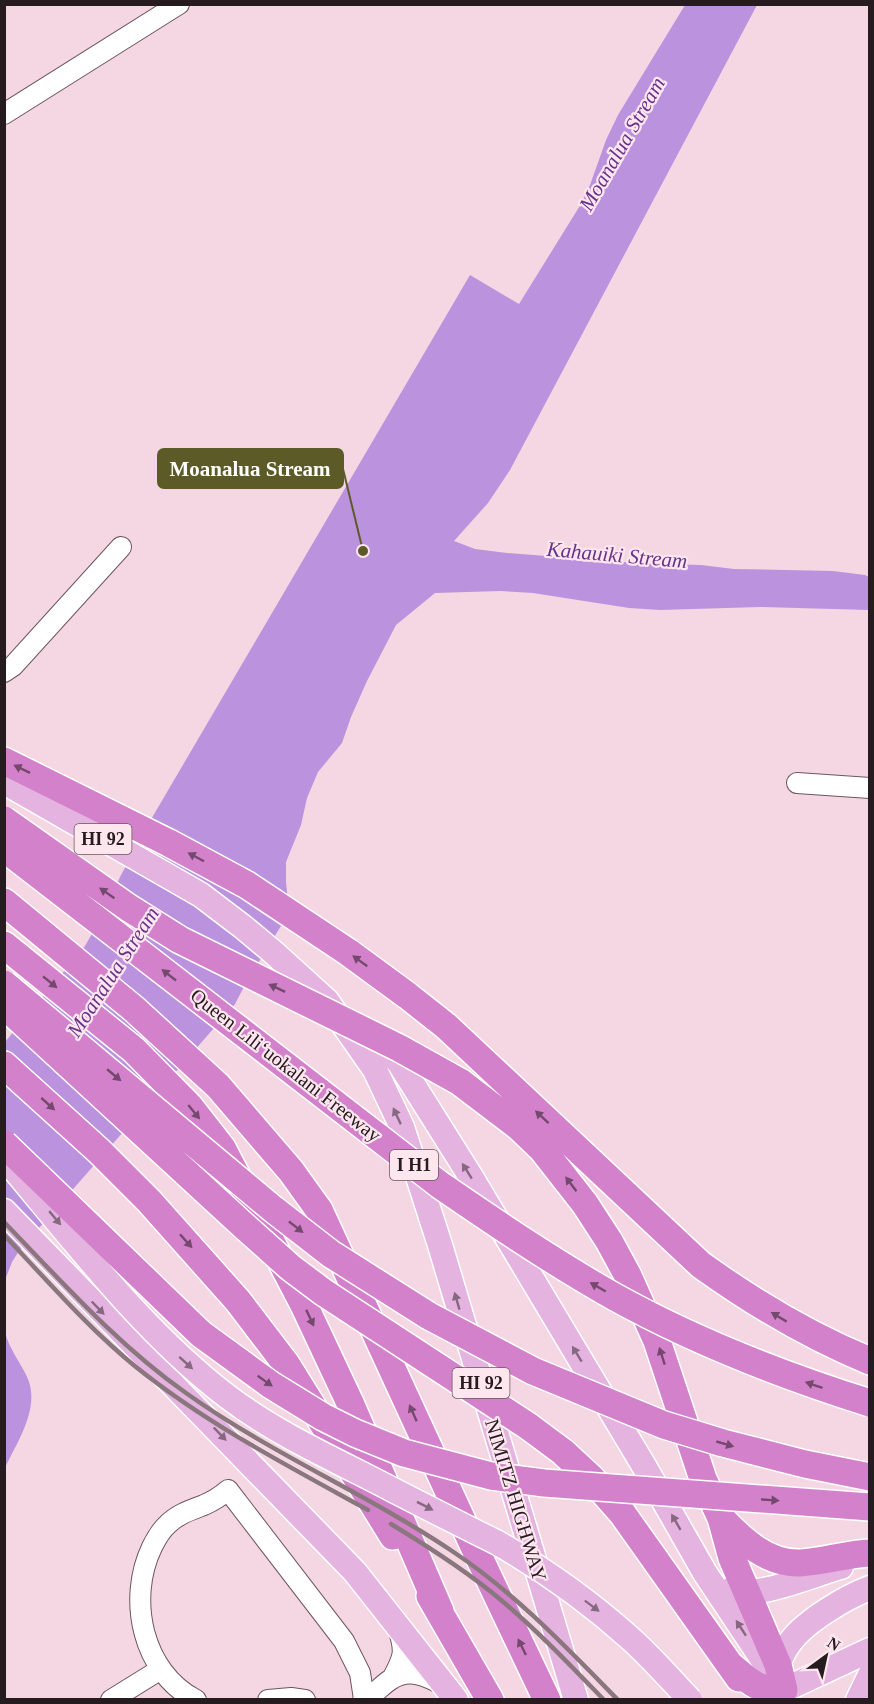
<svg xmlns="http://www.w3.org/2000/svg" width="874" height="1704" viewBox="0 0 874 1704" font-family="'Times New Roman',serif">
	<rect width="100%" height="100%" fill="#f4d7e2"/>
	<path fill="#bb92de" d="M 685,5 L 757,5 L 510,470 L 488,503 L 454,541 L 475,549 L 507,553 L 636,563 L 701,565 L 734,569 L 833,571 L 865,575 L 869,577 L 869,610 L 760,607 L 660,610 L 629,608 L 533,593 L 500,591 L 435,593 L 396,625 L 367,681 L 351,717 L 342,743 L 318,772 L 307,798 L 301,825 L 286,862 L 286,882 L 289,913 L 247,981 L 235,1004 L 19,1251 L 12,1262 L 5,1280 L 5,1042 L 85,946 L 106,909 L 120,877 L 153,816 L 470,275 L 519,304 L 581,204 L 590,185 L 606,140 L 618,115 Z
		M 5,1332 C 9,1349 21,1363 28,1379 C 40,1409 17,1442 5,1468 Z"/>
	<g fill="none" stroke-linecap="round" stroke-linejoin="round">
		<g stroke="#6e565f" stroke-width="22">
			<path id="minor" d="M 4,114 L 179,4
				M 4,672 L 13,666 L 121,547
				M 797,783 L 870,788
				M 392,1679 C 404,1657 406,1652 398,1628
				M 111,1700 L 161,1669
				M 196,1700 C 142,1672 127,1599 152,1547 C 156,1539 161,1530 168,1524 C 178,1514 191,1510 204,1505 C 213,1501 221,1496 228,1490 L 344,1641 L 360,1673 L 364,1699
				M 268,1700 L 291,1698 L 305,1700
				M 363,1700 C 374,1695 381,1686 390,1680 C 409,1667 427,1676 445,1686"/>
		</g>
		<g stroke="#fff" stroke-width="27">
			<path id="major" d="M 4,782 L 201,895 L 243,927 L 273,952 L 327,1001 L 375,1070 L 402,1127 L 440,1245 L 576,1700
				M 380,1041 L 400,1064 L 471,1177 L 644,1466 L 705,1573 L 777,1681
				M 4,1211 L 355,1572 L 456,1700
				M 730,1590 C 755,1600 814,1574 841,1567
				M 773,1680 C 777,1666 782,1652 791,1641 C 806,1621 846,1597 870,1588
				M 784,1690 L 870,1650
				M 858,1700 L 870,1675"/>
		</g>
		<g stroke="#fff" stroke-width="30">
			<path id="highway" d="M 4,761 L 169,843 L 247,885 L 348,952 L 408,996 L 446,1026 L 701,1265 C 754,1303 809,1336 870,1361
				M 4,902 L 134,1009 L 218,1086 L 291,1171 L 319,1210 L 477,1553 L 547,1700
				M 4,945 L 134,1050 L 190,1107 L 222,1148 L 304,1305 L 351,1405 L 440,1611
				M 4,1065 L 99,1151 L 149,1201 L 238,1301 L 286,1364 L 393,1536
				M 460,1082 L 519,1127 L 542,1149 L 585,1204 L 609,1241 L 628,1276 L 657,1341 L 703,1479 L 721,1518 L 732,1558 L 778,1665 L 784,1690 C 757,1691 749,1681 730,1665
				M 528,1426 L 563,1452 L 592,1479 L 622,1513 L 739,1678
				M 721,1518 C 742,1540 767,1564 800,1563 C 823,1562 846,1554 870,1553
				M 430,1596 L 490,1700"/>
		</g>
		<use href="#minor" stroke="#fff" stroke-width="20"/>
		<use href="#major" stroke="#e5b3e0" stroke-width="24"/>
		<use href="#highway" stroke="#d481cb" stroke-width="27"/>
		<path stroke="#8a777e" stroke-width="4.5" d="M 4,1222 C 62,1282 118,1345 186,1393 C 270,1453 367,1494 452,1551 C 514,1592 566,1647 618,1700
			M 4,1235 C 47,1280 88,1328 136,1367 C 207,1424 288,1466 368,1510
			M 391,1524 C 429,1547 467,1571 501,1600 C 538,1631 571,1666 604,1700"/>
		<g stroke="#fff" stroke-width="27" stroke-linecap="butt">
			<path id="major-bridge" d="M 8,1162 C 76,1243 144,1333 228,1397 C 269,1428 316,1451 362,1474 C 407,1497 451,1520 496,1542 C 545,1570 590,1602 632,1640 C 652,1658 671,1680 690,1700"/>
		</g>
		<g stroke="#fff" stroke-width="30" stroke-linecap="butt">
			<path id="highway-bridge" d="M 4,820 L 129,908 L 180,940 L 399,1048 L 460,1082
				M 4,848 L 440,1185 C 497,1224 553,1262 613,1296 C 694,1341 781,1375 870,1403
				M 4,984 L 273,1209 L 331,1254 L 429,1316 L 533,1371 L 664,1425 L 723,1443 L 805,1464 L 870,1477
				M 4,1005 L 244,1226 L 291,1268 L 323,1292 L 528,1426
				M 4,1144 L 201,1334 L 271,1385 L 323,1417 L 355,1433 L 404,1453 L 491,1476 L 544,1483 L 870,1507"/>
		</g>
		<use href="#major-bridge" stroke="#e5b3e0" stroke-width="24"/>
		<use href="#highway-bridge" stroke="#d481cb" stroke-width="27"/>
	</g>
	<defs><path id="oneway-solid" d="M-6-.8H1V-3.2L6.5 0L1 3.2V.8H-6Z" transform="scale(1.5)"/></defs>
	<g fill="#74496d">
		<use href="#oneway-solid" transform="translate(22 769) rotate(-154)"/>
		<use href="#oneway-solid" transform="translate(196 857) rotate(-152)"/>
		<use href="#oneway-solid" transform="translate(107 893) rotate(-145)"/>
		<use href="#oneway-solid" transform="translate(360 961) rotate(-144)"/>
		<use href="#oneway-solid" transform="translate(169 975) rotate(-142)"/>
		<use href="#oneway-solid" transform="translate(50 982) rotate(39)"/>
		<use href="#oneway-solid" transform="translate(277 988) rotate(-155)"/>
		<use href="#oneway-solid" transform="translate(114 1075) rotate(40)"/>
		<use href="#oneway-solid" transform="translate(48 1104) rotate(42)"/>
		<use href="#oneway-solid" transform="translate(194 1112) rotate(51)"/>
		<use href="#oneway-solid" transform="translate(542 1117) rotate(-137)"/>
		<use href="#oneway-solid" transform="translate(571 1184) rotate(-127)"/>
		<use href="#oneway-solid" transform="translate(296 1227) rotate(38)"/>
		<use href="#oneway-solid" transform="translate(186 1241) rotate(48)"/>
		<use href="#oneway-solid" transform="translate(598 1287) rotate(-150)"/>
		<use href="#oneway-solid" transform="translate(779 1317) rotate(-149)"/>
		<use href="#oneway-solid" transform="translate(310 1318) rotate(65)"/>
		<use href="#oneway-solid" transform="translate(662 1356) rotate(-108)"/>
		<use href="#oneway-solid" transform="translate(265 1381) rotate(35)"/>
		<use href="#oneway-solid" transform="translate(814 1385) rotate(-161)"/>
		<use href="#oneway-solid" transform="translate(413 1413) rotate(-114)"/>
		<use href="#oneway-solid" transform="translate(725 1444) rotate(16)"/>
		<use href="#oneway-solid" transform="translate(770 1500) rotate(4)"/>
		<use href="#oneway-solid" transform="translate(522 1647) rotate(-116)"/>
	</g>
	<g fill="#866880">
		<use href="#oneway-solid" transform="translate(397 1116) rotate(-115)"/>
		<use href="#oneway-solid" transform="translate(467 1171) rotate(-122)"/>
		<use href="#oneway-solid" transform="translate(55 1218) rotate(50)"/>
		<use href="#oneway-solid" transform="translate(457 1301) rotate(-106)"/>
		<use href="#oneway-solid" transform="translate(98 1308) rotate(46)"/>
		<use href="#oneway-solid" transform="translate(577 1354) rotate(-121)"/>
		<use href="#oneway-solid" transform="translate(186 1363) rotate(42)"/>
		<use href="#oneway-solid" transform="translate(220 1434) rotate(46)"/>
		<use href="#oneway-solid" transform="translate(425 1506) rotate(27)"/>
		<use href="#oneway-solid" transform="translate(676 1522) rotate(-120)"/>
		<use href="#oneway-solid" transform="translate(592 1606) rotate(37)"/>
		<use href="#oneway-solid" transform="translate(741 1628) rotate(-123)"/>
	</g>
	<g text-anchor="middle" stroke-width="4.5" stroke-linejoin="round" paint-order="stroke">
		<g fill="#fee6ef" stroke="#67595e" stroke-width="1.5">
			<rect x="74.5" y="824" width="57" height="30" rx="4.5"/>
			<rect x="390" y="1150" width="48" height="30" rx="4.5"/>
			<rect x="452.5" y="1368" width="57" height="30" rx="4.5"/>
		</g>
		<g font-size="18" font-weight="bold" fill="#261c20">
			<text x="103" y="845">HI 92</text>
			<text x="414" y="1171">I H1</text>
			<text x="481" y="1389">HI 92</text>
		</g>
		<g font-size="20" fill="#261c20" stroke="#fee6ef">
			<text transform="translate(286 1065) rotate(38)" y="7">Queen Liliʻuokalani Freeway</text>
			<text transform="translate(516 1500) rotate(73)" y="7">NIMITZ HIGHWAY</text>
		</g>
		<g font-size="21" font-style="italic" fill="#67338b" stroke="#fee6ef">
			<text transform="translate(622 144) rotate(-60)" y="7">Moanalua Stream</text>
			<text transform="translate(617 555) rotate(5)" y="7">Kahauiki Stream</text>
			<text transform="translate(113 972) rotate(-57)" y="7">Moanalua Stream</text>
		</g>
	</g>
	<path fill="none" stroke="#5c5a27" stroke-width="2" d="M363 551L343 469"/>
	<circle fill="#5c5a27" stroke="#fee6ef" stroke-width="2" cx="363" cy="551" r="6"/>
	<rect fill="#5c5a27" stroke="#5c5a27" stroke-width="2" x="158" y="449" width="185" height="39" rx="6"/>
	<g font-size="21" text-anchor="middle" font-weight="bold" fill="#fff">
		<text x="250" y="476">Moanalua Stream</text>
	</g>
	<rect width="874" height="1704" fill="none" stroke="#261c20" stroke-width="12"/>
	<g transform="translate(826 1656) rotate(33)" stroke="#fee6ef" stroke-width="4.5" paint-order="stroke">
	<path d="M0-4.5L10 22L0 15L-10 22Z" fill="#261c20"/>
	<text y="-9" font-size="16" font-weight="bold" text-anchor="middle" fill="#261c20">N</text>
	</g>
</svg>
